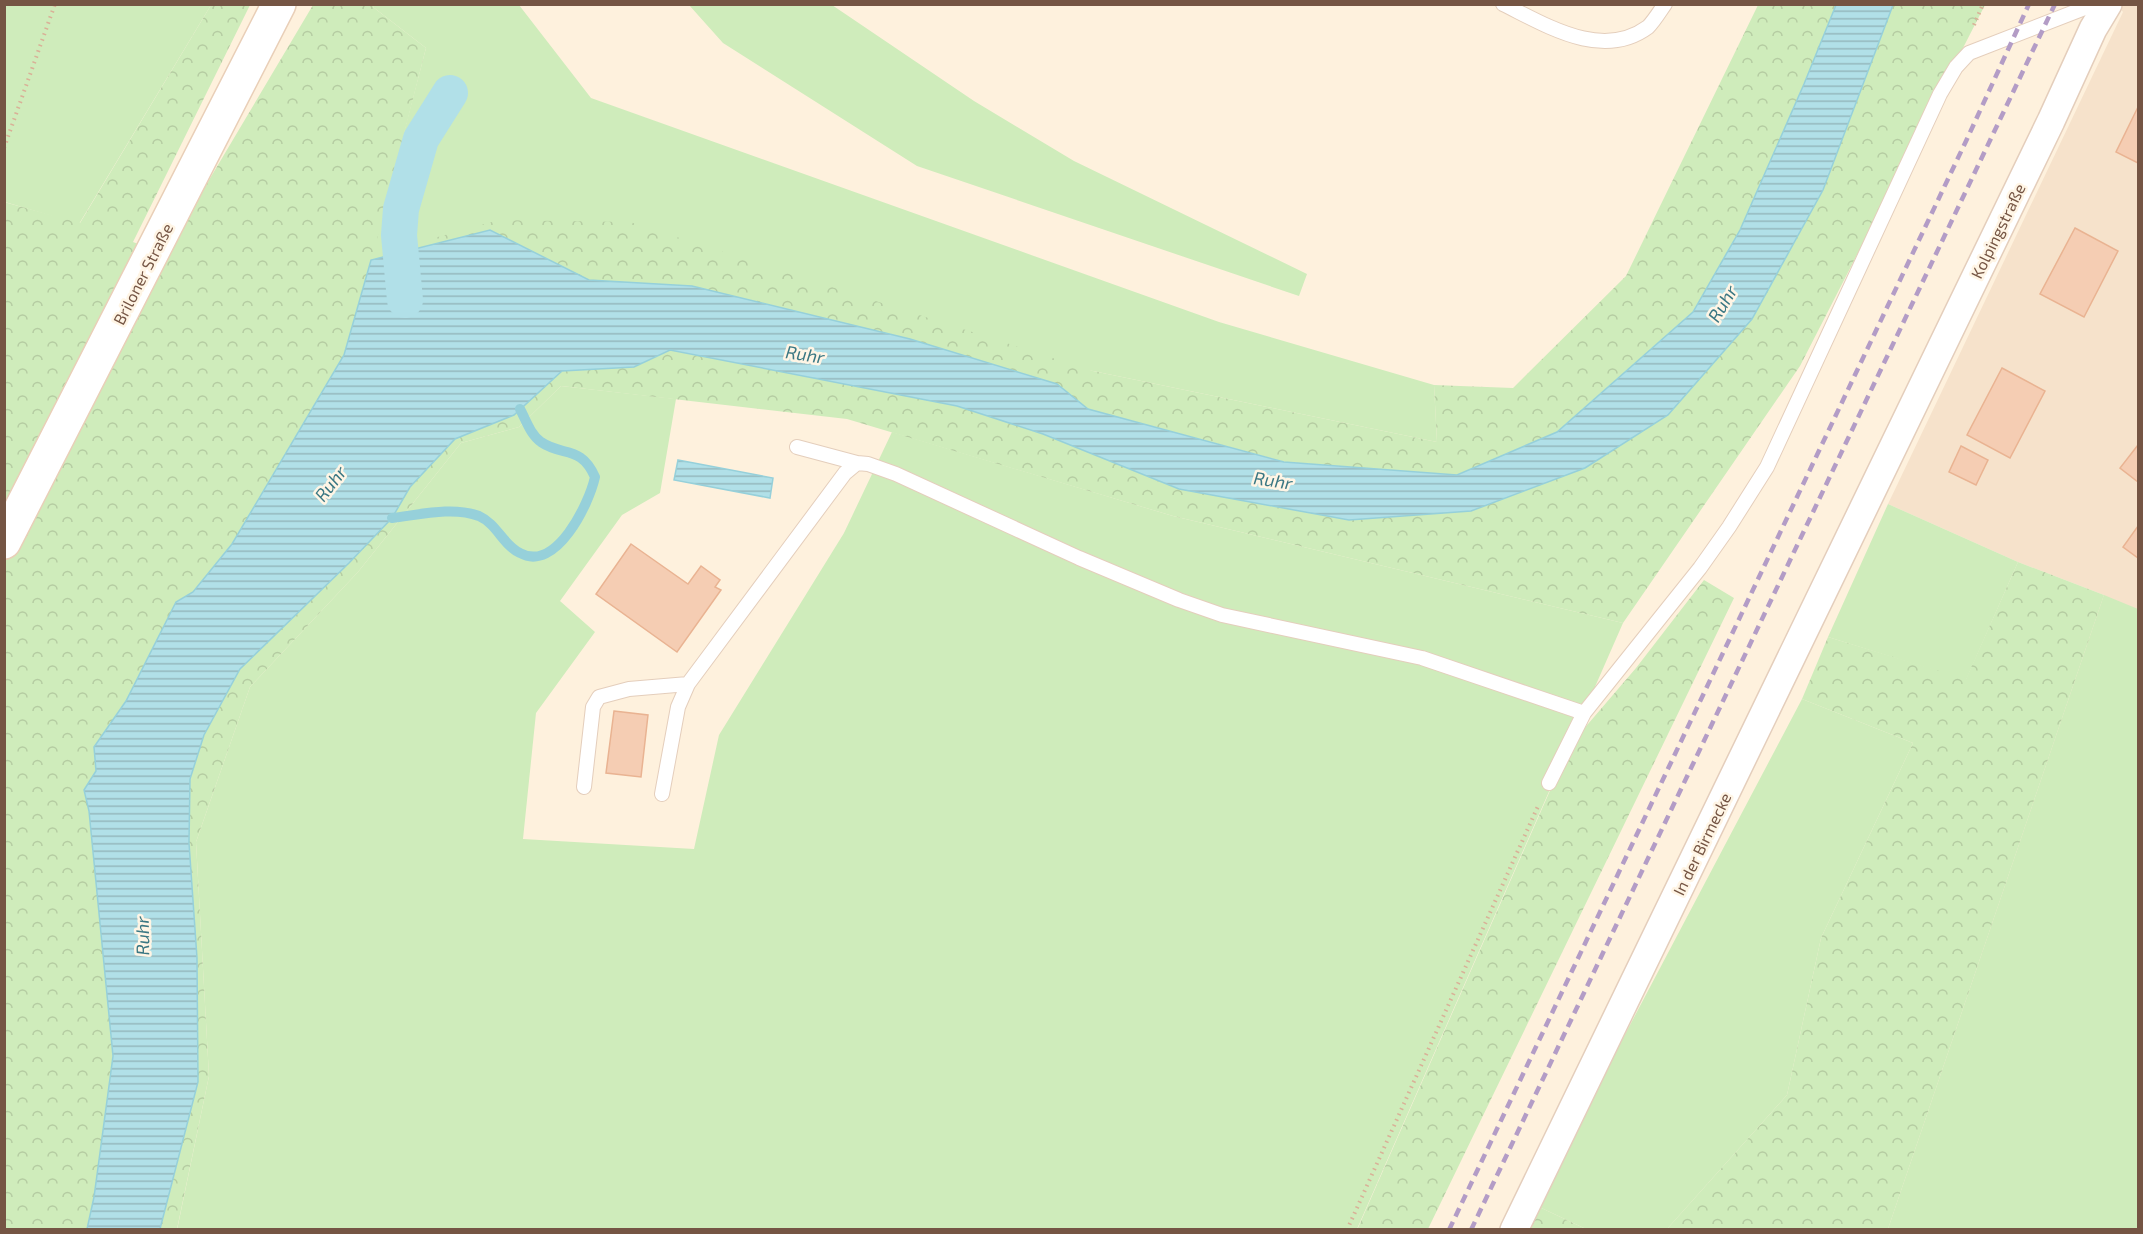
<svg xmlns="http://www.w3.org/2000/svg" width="2143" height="1234" viewBox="0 0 2143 1234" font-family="'Exo 2',sans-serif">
	<defs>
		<pattern id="forest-crowns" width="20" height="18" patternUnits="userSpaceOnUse" patternTransform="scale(1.5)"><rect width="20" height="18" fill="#cfecbb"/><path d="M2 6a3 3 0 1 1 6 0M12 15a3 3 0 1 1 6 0" fill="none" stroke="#b5cca2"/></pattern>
		<pattern id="water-rules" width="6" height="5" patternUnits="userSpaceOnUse" patternTransform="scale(1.5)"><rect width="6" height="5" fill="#b1e0e8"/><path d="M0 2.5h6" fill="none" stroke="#95b8be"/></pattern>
	</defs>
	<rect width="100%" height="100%" fill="#fef1dd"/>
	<path fill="#f6e2cb" d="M 2117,5 L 2138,5 L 2138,1229 L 1888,1230 L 2104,595 L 2018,562 L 1888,504 L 2123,12 Z"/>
	<path fill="#cfecbb" d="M 4,5 L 211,5 L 79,224 L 5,202 Z
		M 374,5 L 519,5 L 591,98 L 1219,322 L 1434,385 L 1437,442 L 1093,371 L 372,255 L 426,48 L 373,7 Z
		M 689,5 L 832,5 L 974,101 L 1074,161 L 1307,274 L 1299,296 L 917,166 L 723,43 Z
		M 561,386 L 676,399 L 660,493 L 622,515 L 560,601 L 595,632 L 536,713 L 523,839 L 694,849 L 719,735 L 844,533 L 892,432 L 1173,516 L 1623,623 L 1357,1229 L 177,1230 L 209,1076 L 196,842 L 250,687 L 358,572 L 461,443 L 519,427 Z
		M 1888,504 L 2018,562 L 1966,680 L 1828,637 Z
		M 2104,595 L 2138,609 L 2138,1229 L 1888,1229 Z
		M 1802,699 L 1913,743 L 1821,938 L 1787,1095 L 1667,1229 L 1586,1229 L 1535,1205 Z"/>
	<path fill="url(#forest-crowns)" d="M 211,5 L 250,5 L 133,242 L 165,254 L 313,5 L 374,5 L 373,7 L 426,48 L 373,255 L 499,220 L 630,222 L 1093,371 L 1437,442 L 1434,385 L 1513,388 L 1626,276 L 1758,5 L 1836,5 L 1804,84 L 1740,230 L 1693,312 L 1557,432 L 1457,475 L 1285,462 L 1088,409 L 1057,384 L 692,286 L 589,280 L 490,230 L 371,260 L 344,355 L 232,544 L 193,592 L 176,602 L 126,701 L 94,747 L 96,771 L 84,790 L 89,811 L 113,1056 L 94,1197 L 87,1229 L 5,1229 L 4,202 L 80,223 Z
		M 1893,5 L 1985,5 L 1800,366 L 1623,623 L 1173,516 L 847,419 L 561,386 L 519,427 L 461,443 L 358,572 L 250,687 L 196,842 L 209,1076 L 177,1229 L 160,1230 L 198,1082 L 197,958 L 189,843 L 190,779 L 204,735 L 240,669 L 349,563 L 391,518 L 410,487 L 455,439 L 514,415 L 562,370 L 634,367 L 670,350 L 957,406 L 1043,434 L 1471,511 L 1752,319 L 1823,190 Z
		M 2018,562 L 2104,595 L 1888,1229 L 1667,1229 L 1787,1095 L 1821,938 L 1913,743 L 1802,699 L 1828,637 L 1966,679 Z
		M 1704,580 L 1734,598 L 1428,1229 L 1357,1230 L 1570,745 L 1636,668 Z
		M 1535,1205 L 1586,1229 L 1523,1230 Z"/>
	<path fill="url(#water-rules)" stroke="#96d0da" stroke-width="1.5" d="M 1836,5 L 1893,5 L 1823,190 L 1752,319 L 1668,415 L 1585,468 L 1471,511 L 1349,520 L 1179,489 L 1043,434 L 957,406 L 670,350 L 634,367 L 562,371 L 514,415 L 455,439 L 410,487 L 392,518 L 349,563 L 240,669 L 204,735 L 190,779 L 189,843 L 197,958 L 198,1082 L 160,1229 L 87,1229 L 94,1197 L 113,1056 L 89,811 L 84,790 L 96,771 L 94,747 L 126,701 L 176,602 L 193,592 L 232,544 L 344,355 L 371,260 L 490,230 L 589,280 L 692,286 L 910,339 L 1057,384 L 1088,409 L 1284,462 L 1457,475 L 1557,432 L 1693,312 L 1740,230 L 1804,84 Z
		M 678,460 L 773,478 L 770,498 L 674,480 Z"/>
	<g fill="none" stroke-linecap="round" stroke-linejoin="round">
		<path stroke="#96d0da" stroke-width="10" d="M 392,518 C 418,515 453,506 479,516 C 497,524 503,545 520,553 C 556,573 589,504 595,477 C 581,445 563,457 541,442 C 530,434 526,420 520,409"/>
		<path stroke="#b1e0e8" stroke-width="36" d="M 405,300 L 399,235 L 401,209 L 421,139 L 450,93"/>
	</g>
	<path fill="#f5cdb3" stroke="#e9b392" stroke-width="1.5" d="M 2138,107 L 2138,163 L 2116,152 Z
		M 2075,228 L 2118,251 L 2084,317 L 2040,294 Z
		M 2002,368 L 2045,391 L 2010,458 L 1967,435 Z
		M 2138,445 L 2138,482 L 2120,468 Z
		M 1961,446 L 1988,460 L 1976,485 L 1949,472 Z
		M 2138,526 L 2138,558 L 2123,547 Z
		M 631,544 L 688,584 L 701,566 L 720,580 L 715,587 L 721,590 L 677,652 L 596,594 Z
		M 614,711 L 648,715 L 641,777 L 606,773 Z"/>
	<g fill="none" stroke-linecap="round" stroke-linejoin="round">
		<g stroke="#e4cebc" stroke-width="16">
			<path id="service" d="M 1503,4 C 1546,25 1602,61 1648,27 C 1654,21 1660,11 1665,4
				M 797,447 L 857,463
				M 1549,783 L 1584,713 L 1700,568 L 1729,527 L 1767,467 L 1940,94 L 1956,67 L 1969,53 L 2095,4
				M 584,787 L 593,707 L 599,697 L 629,689 L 688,684
				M 662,794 L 678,707 L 688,684 L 845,473 L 857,463 L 868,464 L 896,474 L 1079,558 L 1179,600 L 1222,615 L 1422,658 L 1584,713"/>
		</g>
		<g stroke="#e4cebc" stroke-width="30">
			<path id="minor" d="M 1514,1230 L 2051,121 L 2093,29 L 2108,4"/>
		</g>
		<g stroke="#e9cfb8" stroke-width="36">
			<path id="secondary" d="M 4,542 L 279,4"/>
		</g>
		<path stroke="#d9b097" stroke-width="4" stroke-dasharray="1.5 4.5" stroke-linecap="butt" d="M 1974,25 L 1983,4
			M 4,148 L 55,4
			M 1347,1230 L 1539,804"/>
		<use href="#service" stroke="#fff" stroke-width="14"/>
		<use href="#minor" stroke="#fff" stroke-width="27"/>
		<use href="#secondary" stroke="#fff" stroke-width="33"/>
		<path stroke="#b39cc6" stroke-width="4.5" stroke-dasharray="9 6" stroke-linecap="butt" d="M 1449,1230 L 1967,139 L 2029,4
			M 1471,1230 L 2055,4"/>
	</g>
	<g text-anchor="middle" stroke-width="5" stroke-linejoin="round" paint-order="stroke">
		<g font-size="16" fill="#755544" stroke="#fff5e5">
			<text transform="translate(1998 231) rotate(-64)" y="6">Kolpingstraße</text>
			<text transform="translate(143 274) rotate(-63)" y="6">Briloner Straße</text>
			<text transform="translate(1702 844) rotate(-64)" y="6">In der Birmecke</text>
		</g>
		<g font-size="18" font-style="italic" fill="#3a7783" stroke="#fff5e5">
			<text transform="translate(1723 304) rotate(-59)" y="6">Ruhr</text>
			<text transform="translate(805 355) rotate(9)" y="6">Ruhr</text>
			<text transform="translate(1273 481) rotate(9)" y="6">Ruhr</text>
			<text transform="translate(331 484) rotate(-52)" y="6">Ruhr</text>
			<text transform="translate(143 936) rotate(-91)" y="6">Ruhr</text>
		</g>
	</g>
	<rect width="2143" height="1234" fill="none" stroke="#755544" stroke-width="12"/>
</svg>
